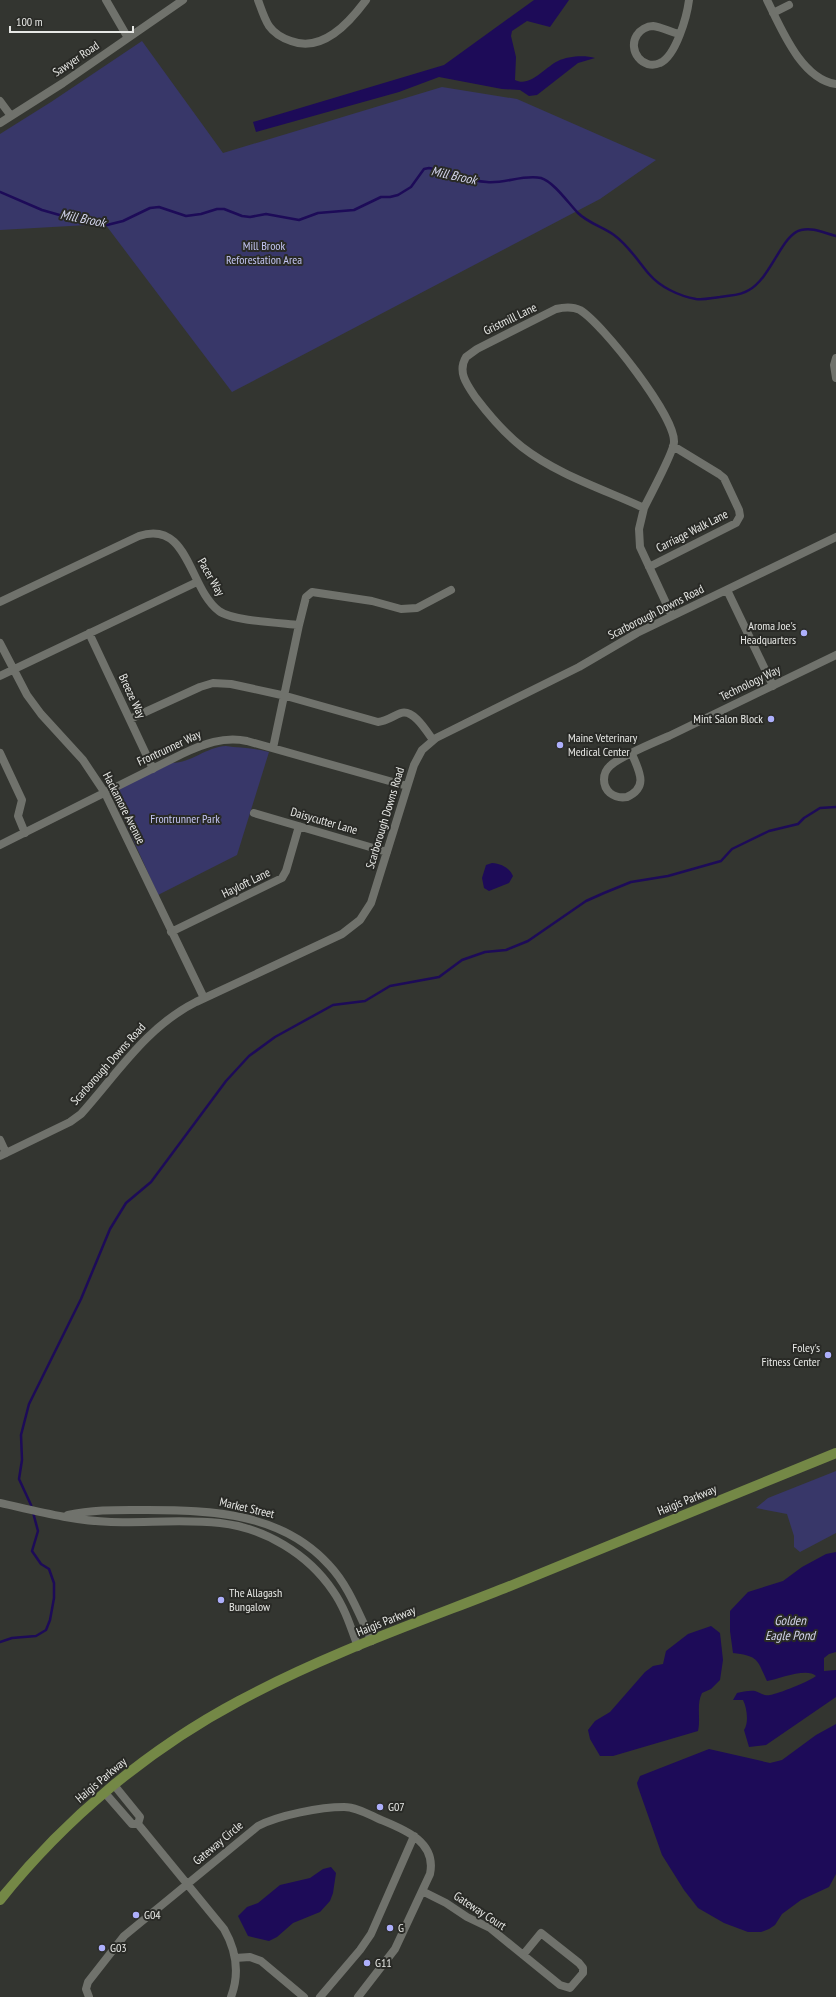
<svg xmlns="http://www.w3.org/2000/svg" width="836" height="1997" viewBox="0 0 836 1997" font-family="'PT Sans Narrow',sans-serif">
	<rect width="100%" height="100%" fill="#333530"/>
	<path fill="#383769" d="M 142,41 L 223,153 L 442,87 L 517,99 L 656,160 L 600,199 L 232,392 L 105,224 L 0,230 L 0,134 L 51,102 Z
		M 226,746 C 240,748 255,748 269,752 L 237,855 L 158,895 L 113,795 L 116,790 L 172,763 C 191,763 206,747 226,746 Z
		M 836,1471 L 836,1533 L 800,1552 L 794,1547 L 794,1536 L 787,1514 L 756,1508 L 768,1498 Z"/>
	<path fill="#1d0b58" d="M 534,0 L 569,0 L 550,27 L 527,21 L 512,31 L 511,36 L 516,57 L 515,80 C 530,88 545,67 558,61 C 568,56 585,55 595,58 L 578,63 L 537,95 L 529,96 L 520,90 L 502,89 L 439,77 L 399,92 L 256,132 L 253,122 L 444,65 Z
		M 492,863 C 501,864 509,867 513,876 L 509,883 L 489,891 L 484,888 L 482,878 L 486,865 Z
		M 836,1552 L 836,1652 L 829,1654 L 824,1658 L 824,1671 L 836,1670 L 836,1697 L 766,1745 L 749,1747 L 744,1730 C 749,1723 747,1708 743,1700 L 733,1700 L 737,1693 C 742,1692 750,1690 755,1691 C 761,1693 764,1696 770,1695 C 778,1694 810,1681 816,1676 C 807,1667 779,1679 767,1681 C 757,1659 758,1656 733,1653 L 730,1631 L 730,1611 L 748,1592 L 783,1581 L 802,1567 L 826,1554 Z
		M 711,1626 L 720,1633 L 723,1660 L 720,1680 L 711,1689 L 702,1693 C 696,1705 701,1718 698,1731 L 613,1756 L 600,1756 L 590,1739 L 588,1730 L 595,1721 L 610,1712 L 645,1672 L 653,1666 L 663,1664 L 666,1651 L 688,1634 Z
		M 836,1724 L 836,1874 L 829,1887 L 801,1900 L 782,1914 L 775,1925 L 769,1929 L 761,1932 L 748,1932 L 724,1923 L 698,1908 L 684,1890 L 662,1855 L 638,1787 L 637,1783 L 640,1776 L 709,1749 L 770,1763 L 782,1760 L 816,1735 Z
		M 331,1867 L 336,1873 L 333,1893 L 330,1901 L 320,1912 L 293,1923 L 277,1937 L 269,1941 L 248,1936 L 238,1916 L 247,1907 L 258,1903 L 280,1885 L 310,1878 L 323,1869 Z"/>
	<g fill="none" stroke-linecap="round" stroke-linejoin="round">
		<path stroke="#1d0b58" stroke-width="2.5" d="M 0,192 L 42,210 L 63,216 L 86,218 L 107,225 L 123,221 L 150,208 L 159,207 L 186,216 L 201,214 L 217,209 L 224,209 L 242,216 L 250,217 L 266,214 L 299,220 L 318,213 L 354,210 L 381,197 L 390,197 L 398,195 L 411,187 L 424,169 L 429,168 C 449,171 467,181 487,182 C 504,184 524,174 541,178 C 554,182 569,204 578,213 C 588,223 603,227 614,235 C 628,245 638,261 649,274 C 660,287 679,296 696,299 C 705,300 711,298 720,297 C 730,295 740,296 749,290 C 771,278 782,234 801,230 C 813,227 824,233 836,236
			M 0,1642 L 12,1638 L 36,1636 L 46,1630 L 50,1620 L 54,1598 L 54,1583 L 49,1569 L 41,1564 L 32,1551 L 38,1531 L 31,1505 L 19,1479 L 22,1460 L 21,1435 L 29,1404 L 81,1299 L 110,1229 L 126,1203 L 151,1182 L 226,1081 L 249,1056 L 275,1037 L 333,1005 L 365,1001 L 390,986 L 439,977 L 462,960 L 485,952 L 506,950 L 528,941 L 586,901 L 604,893 L 631,882 L 668,876 L 721,861 L 732,849 L 769,831 L 798,824 L 804,818 L 820,808 L 836,807"/>
		<path stroke="#70726c" stroke-width="8" d="M 106,0 L 128,38
			M 258,0 C 261,8 264,18 269,26 C 274,33 282,38 291,41 C 322,53 349,23 366,0
			M 767,0 C 781,28 801,79 836,84
			M 773,13 L 789,5
			M 679,34 C 671,32 661,27 653,26 C 647,26 640,30 637,35 C 627,50 643,71 660,63 C 676,56 687,16 689,0
			M 0,101 L 11,116
			M 0,123 L 63,83 L 183,0
			M 836,358 L 834,365 L 836,378
			M 644,508 C 650,495 674,452 674,442 C 675,416 603,324 580,310 C 572,306 564,307 556,309 L 477,349 L 466,357 C 457,372 467,385 476,398 C 489,415 504,433 522,447 C 558,475 603,489 644,508 L 639,529 L 640,547 L 672,616
			M 649,567 L 736,523 L 740,516 L 739,510 L 724,478 L 719,474 L 673,446
			M 727,590 L 773,686
			M 0,602 L 139,536 C 189,519 189,589 219,611 C 232,621 281,623 299,625 L 273,748
			M 299,625 L 306,597 L 312,592 L 372,601 L 401,609 L 417,608 L 451,590
			M 89,633 L 153,769
			M 0,643 L 27,695 L 41,714 L 83,760 L 105,793 L 204,998
			M 0,676 L 197,582
			M 130,719 L 200,687 L 213,683 L 231,684 L 286,696 L 378,722 C 387,721 393,716 401,713 C 414,709 427,732 433,740
			M 0,753 L 22,800 L 18,816 L 25,833
			M 632,754 C 639,771 649,787 627,797 C 621,798 615,797 610,793 C 602,786 602,773 610,766 C 619,757 655,742 669,736 C 725,709 780,682 836,655
			M 254,813 L 387,852
			M 0,845 L 182,754 C 203,744 224,736 247,741 L 407,786
			M 171,932 L 282,878 L 286,871 L 299,826
			M 0,1140 L 6,1153
			M 0,1156 L 70,1122 L 81,1114 C 117,1074 146,1027 196,1002 L 342,934 L 360,920 L 371,903 L 414,765 L 422,750 L 436,738 L 579,667 L 637,633 L 836,537
			M 0,1503 C 36,1511 73,1521 111,1522 C 147,1523 184,1519 220,1523 C 265,1528 308,1554 333,1591 C 345,1608 351,1628 358,1647
			M 68,1515 C 94,1509 121,1510 147,1510 C 212,1510 282,1513 329,1565 C 349,1586 359,1615 372,1641
			M 114,1785 L 140,1817 L 138,1824
			M 105,1793 L 132,1824 L 138,1824 L 224,1929 C 236,1950 240,1973 231,1997
			M 422,1891 L 446,1903 L 467,1917 L 490,1928 L 560,1985 L 570,1988 L 583,1973 L 583,1968 L 579,1963 L 541,1933 L 523,1955
			M 235,1958 L 250,1957 L 261,1961 L 304,1997
			M 89,1997 L 86,1989 L 88,1982 L 124,1936 L 258,1826 C 279,1815 321,1807 344,1807 C 356,1807 368,1814 379,1819 C 403,1829 437,1841 430,1874 L 395,1949 L 358,1997
			M 320,1997 L 360,1950 L 371,1934 L 414,1836"/>
		<path stroke="#748846" stroke-width="10" d="M 0,1900 C 65,1819 147,1750 239,1701 C 324,1655 416,1623 505,1588 C 616,1543 726,1498 836,1453"/>
	</g>
	<g fill="#adaffb" stroke="#292a26" stroke-width="1.5">
		<circle cx="804" cy="633" r="4"/>
		<circle cx="771" cy="719" r="4"/>
		<circle cx="560" cy="745" r="4"/>
		<circle cx="828" cy="1355" r="4"/>
		<circle cx="221" cy="1600" r="4"/>
		<circle cx="380" cy="1807" r="4"/>
		<circle cx="136" cy="1915" r="4"/>
		<circle cx="390" cy="1928" r="4"/>
		<circle cx="102" cy="1948" r="4"/>
		<circle cx="367" cy="1963" r="4"/>
	</g>
	<g text-anchor="middle" stroke-width="4" stroke-linejoin="round" paint-order="stroke">
		<g font-size="12" fill="#e7e8e5" stroke="#292a26">
			<text transform="translate(76 59) rotate(-34)" y="4">Sawyer Road</text>
			<text transform="translate(510 319) rotate(-26)" y="4">Gristmill Lane</text>
			<text transform="translate(692 531) rotate(-27)" y="4">Carriage Walk Lane</text>
			<text transform="translate(211 577) rotate(60)" y="4">Pacer Way</text>
			<text transform="translate(656 612) rotate(-27)" y="4">Scarborough Downs Road</text>
			<text transform="translate(750 683) rotate(-26)" y="4">Technology Way</text>
			<text transform="translate(132 696) rotate(65)" y="4">Breeze Way</text>
			<text transform="translate(169 748) rotate(-25)" y="4">Frontrunner Way</text>
			<text transform="translate(124 808) rotate(63)" y="4">Hackamore Avenue</text>
			<text transform="translate(385 818) rotate(-73)" y="4">Scarborough Downs Road</text>
			<text transform="translate(324 821) rotate(16)" y="4">Daisycutter Lane</text>
			<text transform="translate(246 883) rotate(-26)" y="4">Hayloft Lane</text>
			<text transform="translate(108 1064) rotate(-48)" y="4">Scarborough Downs Road</text>
			<text transform="translate(687 1500) rotate(-22)" y="4">Haigis Parkway</text>
			<text transform="translate(247 1508) rotate(13)" y="4">Market Street</text>
			<text transform="translate(386 1621) rotate(-22)" y="4">Haigis Parkway</text>
			<text transform="translate(101 1780) rotate(-40)" y="4">Haigis Parkway</text>
			<text transform="translate(218 1843) rotate(-40)" y="4">Gateway Circle</text>
			<text transform="translate(480 1911) rotate(33)" y="4">Gateway Court</text>
		</g>
		<g font-size="12" fill="#c3c5f1" stroke="#292a26">
			<text x="264" y="250">Mill Brook<tspan x="264" dy="14">Reforestation Area</tspan></text>
			<text x="185" y="823">Frontrunner Park</text>
		</g>
		<g font-size="12" fill="#e7e8e5" stroke="#292a26" text-anchor="start">
			<text x="796" y="630" text-anchor="end">Aroma Joe's<tspan x="796" dy="14">Headquarters</tspan></text>
			<text x="763" y="723" text-anchor="end">Mint Salon Block</text>
			<text x="568" y="742">Maine Veterinary<tspan x="568" dy="14">Medical Center</tspan></text>
			<text x="820" y="1352" text-anchor="end">Foley's<tspan x="820" dy="14">Fitness Center</tspan></text>
			<text x="229" y="1597">The Allagash<tspan x="229" dy="14">Bungalow</tspan></text>
			<text x="388" y="1811">G07</text>
			<text x="144" y="1919">G04</text>
			<text x="398" y="1932">G</text>
			<text x="110" y="1952">G03</text>
			<text x="375" y="1967">G11</text>
		</g>
		<g font-size="13" font-style="italic" fill="#d4d5ec" stroke="#292a26">
			<text transform="translate(454 175) rotate(12)" y="5">Mill Brook</text>
			<text transform="translate(83 218) rotate(11)" y="5">Mill Brook</text>
			<text x="790" y="1625">Golden<tspan x="790" dy="15">Eagle Pond</tspan></text>
		</g>
	</g>
	<path d="M10 26v6h123v-6" fill="none" stroke="#e7e8e5" stroke-width="2"/>
	<text x="16" y="26" font-size="12" fill="#e7e8e5" stroke="#292a26" stroke-width="3" paint-order="stroke">100 m</text>
</svg>
